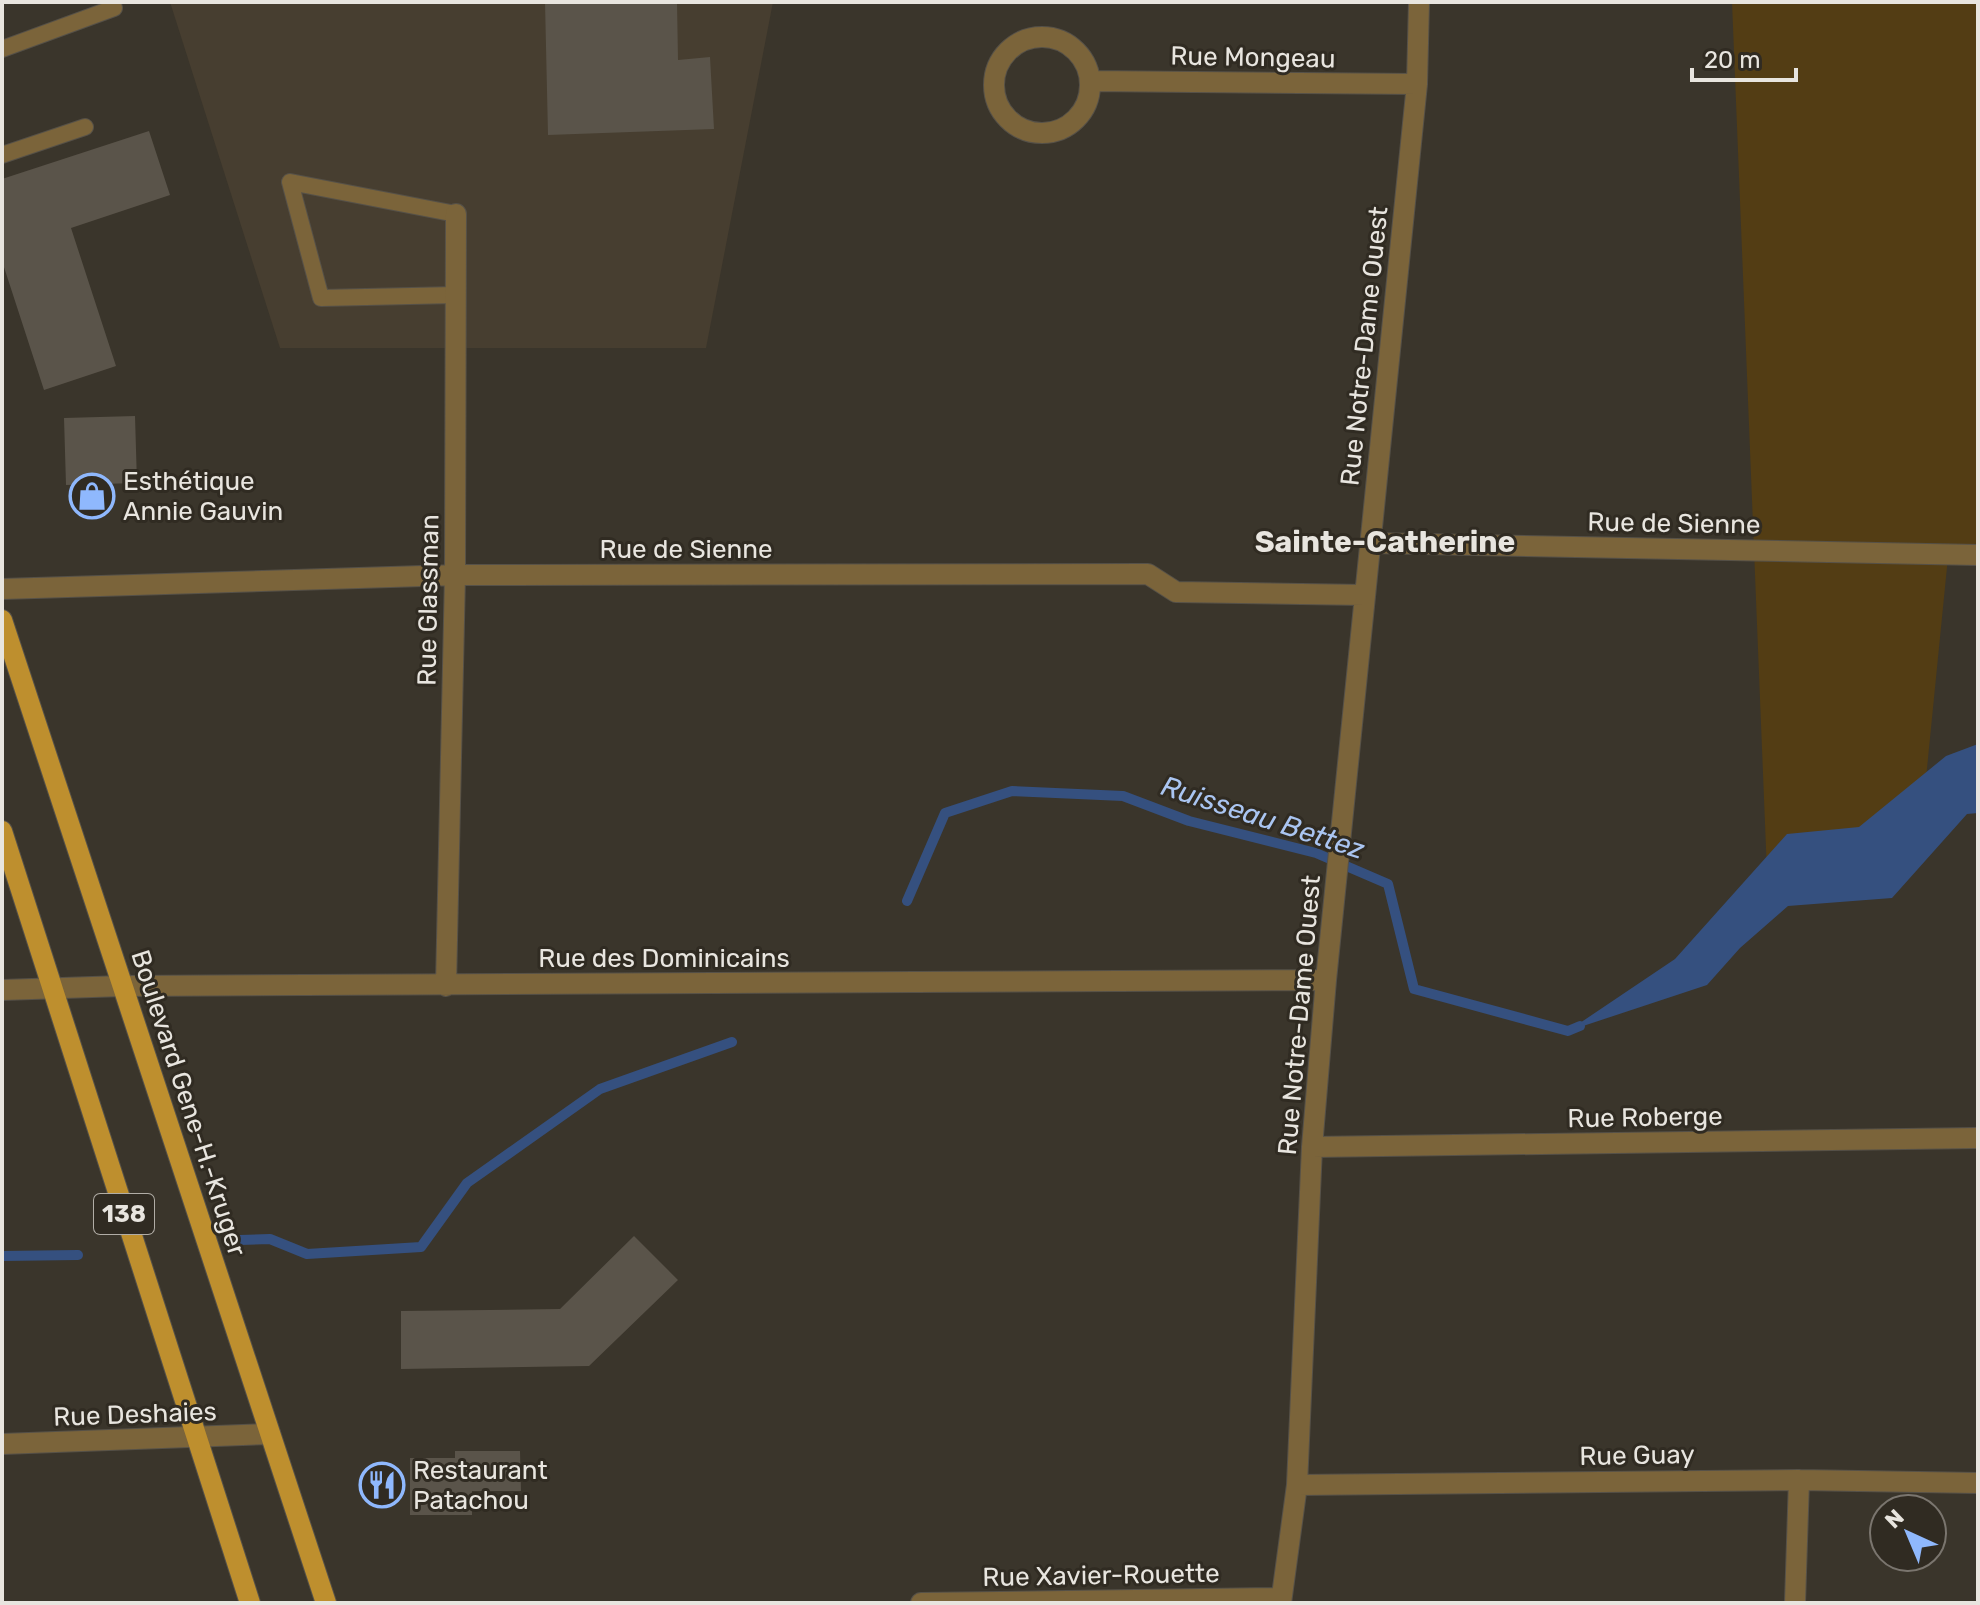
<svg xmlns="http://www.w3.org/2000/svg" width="1980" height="1605" viewBox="0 0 1980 1605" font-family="Rubik,sans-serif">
	<rect width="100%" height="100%" fill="#3a352b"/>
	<path fill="#473e30" d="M 170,2 L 773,2 L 706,348 L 280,348 Z"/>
	<path fill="#533d14" d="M 1732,2 L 1978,2 L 1978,547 L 1949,547 L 1917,869 L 1767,873 Z"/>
	<path fill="#35507f" d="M 1978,744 L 1978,813 L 1967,814 L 1892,898 L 1788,906 L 1740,948 L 1707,985 L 1568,1031 L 1675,959 L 1787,834 L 1859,827 L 1946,756 Z"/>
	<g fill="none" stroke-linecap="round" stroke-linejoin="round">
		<path stroke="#35507f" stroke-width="10" d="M 907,901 L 945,813 L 1012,791 L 1123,796 L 1189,821 L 1316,853 L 1388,884 L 1414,989 L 1568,1031 L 1580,1026
			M 240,1240 L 270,1239 L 307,1254 L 421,1247 L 467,1183 L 600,1089 L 732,1042
			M 2,1256 L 78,1255"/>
	</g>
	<path fill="#5a544a" d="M 545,2 L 677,2 L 678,60 L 710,57 L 714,129 L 548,135 Z
		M 149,131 L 170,195 L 71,228 L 116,366 L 44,390 L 2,261 L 2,179 Z
		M 135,416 L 137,483 L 66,485 L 64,418 Z
		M 634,1236 L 678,1280 L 589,1366 L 401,1369 L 401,1311 L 560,1309 Z
		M 455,1451 L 520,1451 L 521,1491 L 472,1491 L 472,1515 L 410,1515 L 410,1458 L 455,1458 Z"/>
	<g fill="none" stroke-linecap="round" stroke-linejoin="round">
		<g stroke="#565148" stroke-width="18">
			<path id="lane" d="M 2,49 L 114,8 L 112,2
				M 2,155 L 85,127
				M 456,295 L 321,298 L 290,182 L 456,214"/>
		</g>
		<g stroke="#565148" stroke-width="22">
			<path id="street" d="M994 85a48 48 0 1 1 96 0a48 48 0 1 1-96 0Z
				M 1090,81 L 1417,84
				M 1370,543 L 1978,555
				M 2,589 L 455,575 L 1148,574 L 1176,592 L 1364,595
				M 446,986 L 455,575 L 456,214
				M 2,990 L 123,986 L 1326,980
				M 1312,1147 L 1978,1138
				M 2,1444 L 270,1434
				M 1297,1485 L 1799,1480 L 1978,1483
				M 921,1603 L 1281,1598
				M 1281,1603 L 1297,1485 L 1312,1147 L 1326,980 L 1417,84 L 1419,2
				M 1795,1603 L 1799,1480"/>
		</g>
		<g stroke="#565148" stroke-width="22">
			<path id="primary" d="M 2,620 L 326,1603
				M 2,831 L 250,1603"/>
		</g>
		<use href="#lane" stroke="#7b643a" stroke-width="16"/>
		<use href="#street" stroke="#7b643a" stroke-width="20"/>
		<use href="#primary" stroke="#be8f2e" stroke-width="20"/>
	</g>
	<defs>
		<g id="shop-ring" transform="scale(2.3)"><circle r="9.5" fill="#302b22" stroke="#8fb8fd" stroke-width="1.5"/><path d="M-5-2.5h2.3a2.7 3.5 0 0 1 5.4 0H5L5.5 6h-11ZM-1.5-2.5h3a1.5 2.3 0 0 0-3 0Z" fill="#8fb8fd"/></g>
		<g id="restaurant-ring" transform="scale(2.3)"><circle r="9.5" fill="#302b22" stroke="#8fb8fd" stroke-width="1.5"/><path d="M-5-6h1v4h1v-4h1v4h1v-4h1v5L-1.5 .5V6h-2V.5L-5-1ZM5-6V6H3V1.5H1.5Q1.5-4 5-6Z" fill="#8fb8fd"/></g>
	</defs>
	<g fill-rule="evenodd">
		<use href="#shop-ring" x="92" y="496"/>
		<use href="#restaurant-ring" x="382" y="1485"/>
	</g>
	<g text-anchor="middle" stroke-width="6" stroke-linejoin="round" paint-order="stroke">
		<rect fill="#302b22" stroke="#b1ada6" stroke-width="2" x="94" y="1194" width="60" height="40" rx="6"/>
		<g font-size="24" font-weight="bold" fill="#e8e5df">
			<text x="124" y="1222">138</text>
		</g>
		<g font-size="26" fill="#e8e5df" stroke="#302b22">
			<text transform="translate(1253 57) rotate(1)" y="9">Rue Mongeau</text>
			<text transform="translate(1364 346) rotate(-84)" y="9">Rue Notre-Dame Ouest</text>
			<text transform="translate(1674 523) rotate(1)" y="9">Rue de Sienne</text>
			<text x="686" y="558">Rue de Sienne</text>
			<text transform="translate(428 600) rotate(-89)" y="9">Rue Glassman</text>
			<text x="664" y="967">Rue des Dominicains</text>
			<text transform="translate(1299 1015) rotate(-85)" y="9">Rue Notre-Dame Ouest</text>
			<text transform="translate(189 1103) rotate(72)" y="9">Boulevard Gene-H.-Kruger</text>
			<text transform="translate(1645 1117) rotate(-1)" y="9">Rue Roberge</text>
			<text transform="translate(135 1414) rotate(-2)" y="9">Rue Deshaies</text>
			<text transform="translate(1637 1455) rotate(-1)" y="9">Rue Guay</text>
			<text transform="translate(1101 1575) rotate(-1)" y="9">Rue Xavier-Rouette</text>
		</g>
		<g font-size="26" fill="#e8e5df" stroke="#302b22" text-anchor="start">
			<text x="123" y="490">Esthétique<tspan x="123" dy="30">Annie Gauvin</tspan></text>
			<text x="413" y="1479">Restaurant<tspan x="413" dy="30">Patachou</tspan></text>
		</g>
		<g font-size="28" font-style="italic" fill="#aac5f1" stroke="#302b22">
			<text transform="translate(1263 817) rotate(18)" y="10">Ruisseau Bettez</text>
		</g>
		<g font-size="30" font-weight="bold" fill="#e8e5df" stroke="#302b22">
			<text x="1385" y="552">Sainte-Catherine</text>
		</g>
	</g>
	<rect width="1980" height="1605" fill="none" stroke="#e8e5df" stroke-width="8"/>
	<g transform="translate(1908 1533) rotate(316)"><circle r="38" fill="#302b22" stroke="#7a756e" stroke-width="2"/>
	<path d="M0-6L14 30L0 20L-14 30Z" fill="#8fb8fd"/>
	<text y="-12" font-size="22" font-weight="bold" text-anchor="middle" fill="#e8e5df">N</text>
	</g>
	<path d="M1692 68v12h104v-12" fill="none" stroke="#e8e5df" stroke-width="4"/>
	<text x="1704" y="68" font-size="24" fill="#e8e5df" stroke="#302b22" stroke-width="6" paint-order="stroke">20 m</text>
</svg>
